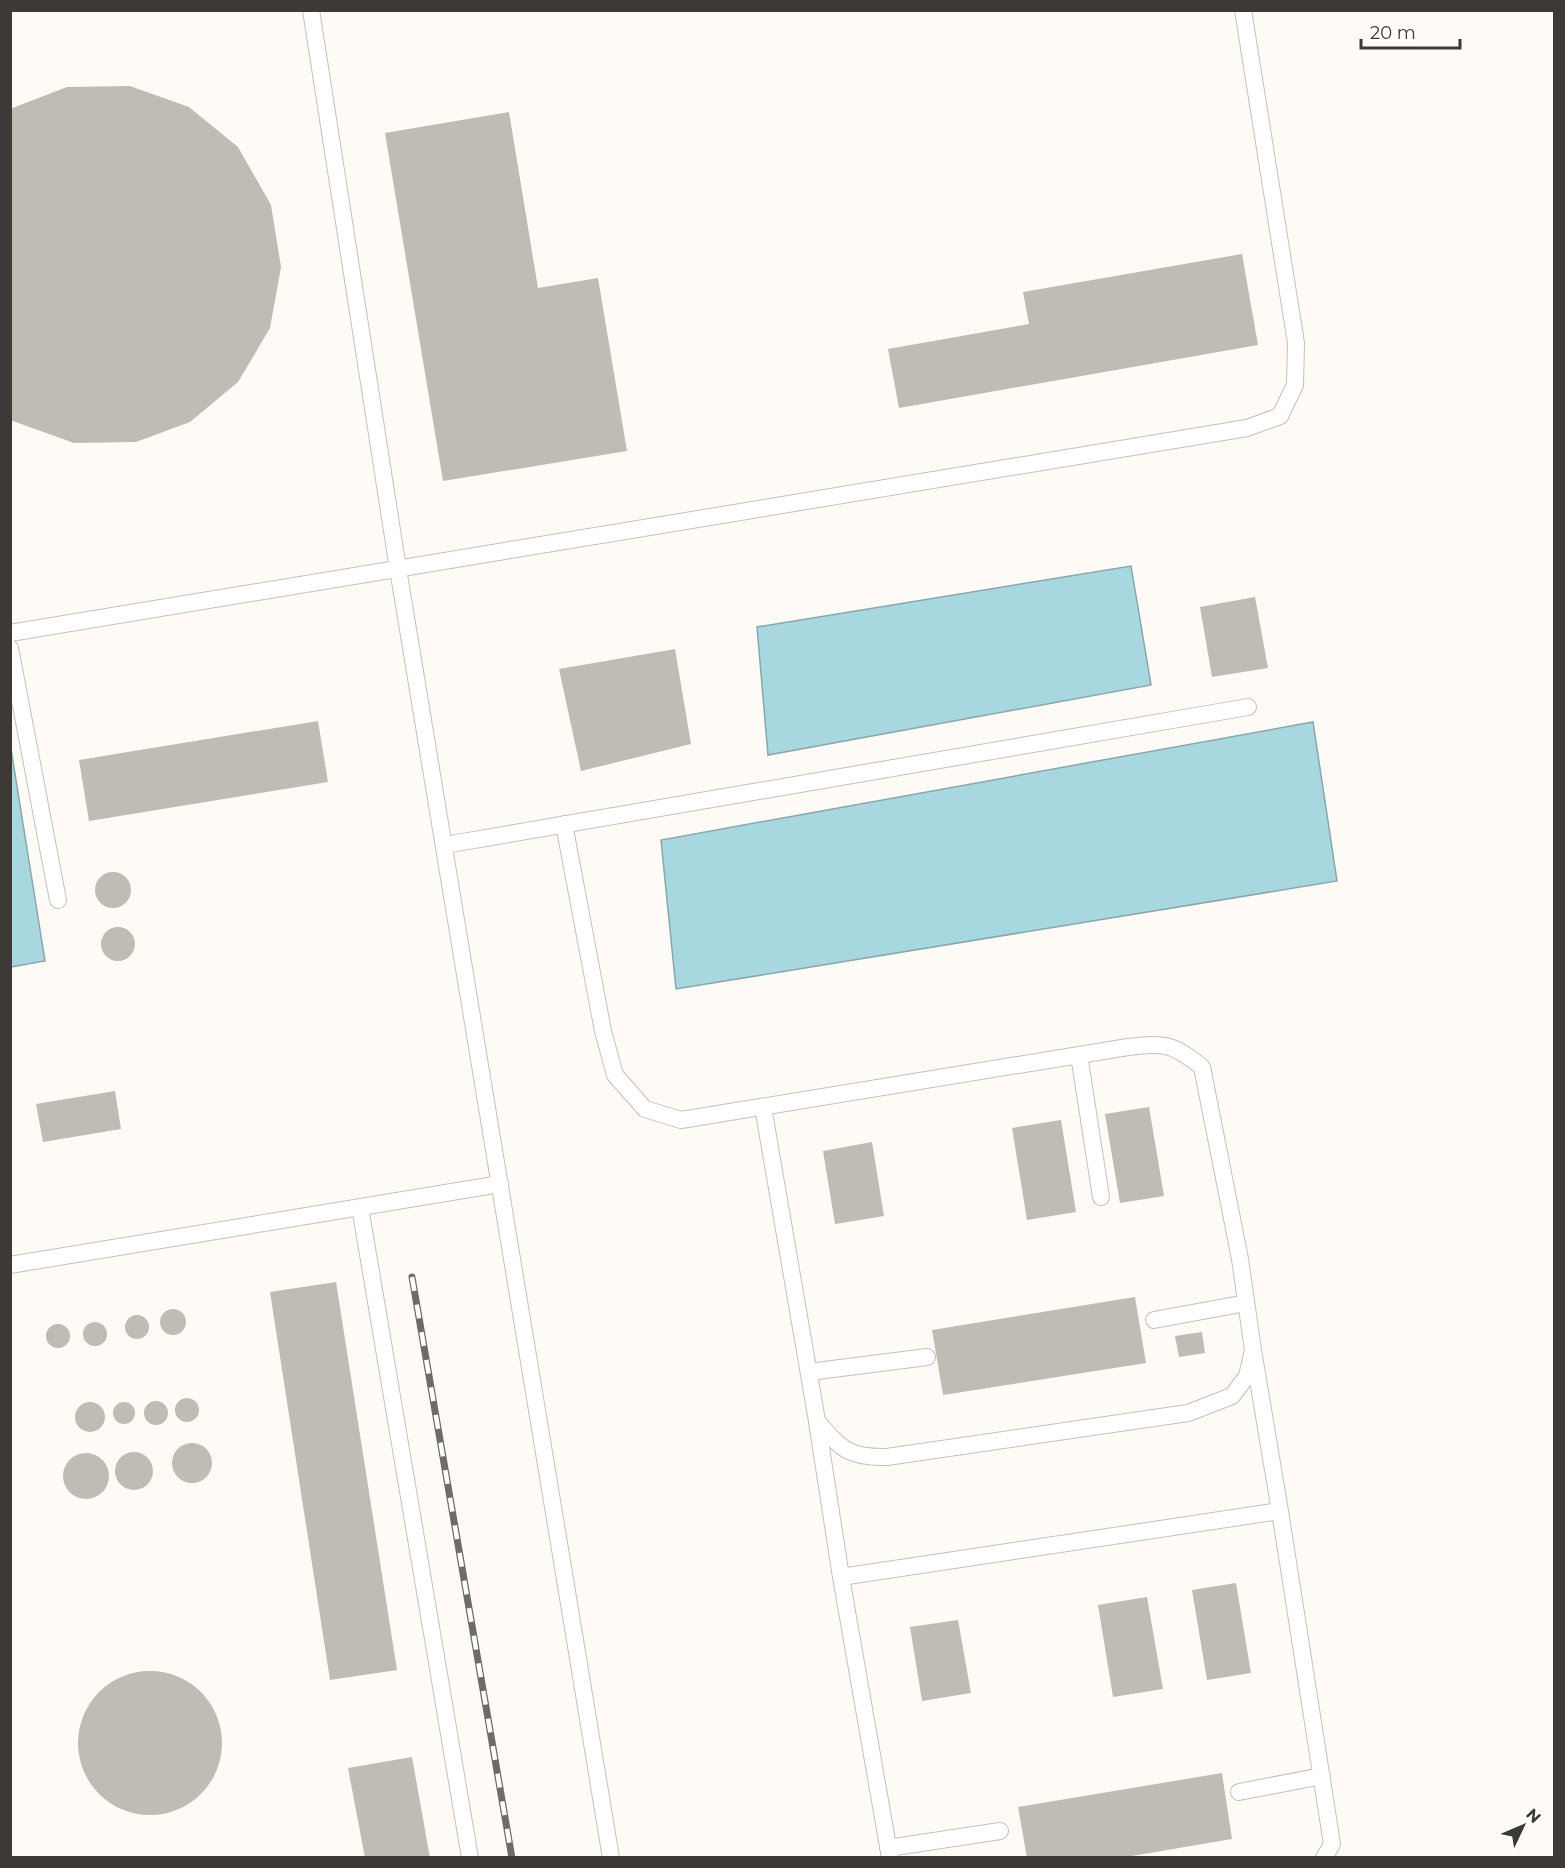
<svg xmlns="http://www.w3.org/2000/svg" width="1565" height="1868" viewBox="0 0 1565 1868" font-family="Montserrat,sans-serif">
	<rect width="100%" height="100%" fill="#fefaf5"/>
	<path fill="#a7d8df" stroke="#87a8ac" stroke-width="1.5" d="M 1131,566 L 1151,685 L 768,755 L 757,627 Z
		M 1313,722 L 1337,881 L 676,989 L 661,840 Z
		M 11,749 L 45,961 L 11,967 L 10,967 Z"/>
	<path fill="#c0bbb3" d="M 130,86 L 189,107 L 238,147 L 271,205 L 281,267 L 270,328 L 238,382 L 190,422 L 136,442 L 74,443 L 10,420 L 10,109 L 67,87 Z
		M 509,112 L 538,288 L 598,278 L 627,451 L 443,481 L 385,133 Z
		M 1242,254 L 1258,345 L 899,408 L 888,349 L 1029,324 L 1023,292 Z
		M 1255,597 L 1268,668 L 1212,677 L 1200,607 Z
		M 675,649 L 691,744 L 581,771 L 559,669 Z
		M 318,721 L 328,782 L 89,821 L 79,760 Z
		M95 890a18 18 0 1 1 36 0a18 18 0 1 1-36 0Z
		M101 944a17 17 0 1 1 34 0a17 17 0 1 1-34 0Z
		M 115,1091 L 121,1129 L 43,1142 L 36,1104 Z
		M 1149,1107 L 1164,1196 L 1120,1203 L 1105,1114 Z
		M 1061,1120 L 1076,1212 L 1027,1220 L 1012,1128 Z
		M 872,1142 L 884,1216 L 835,1224 L 823,1151 Z
		M 336,1282 L 397,1670 L 330,1680 L 270,1292 Z
		M 1135,1297 L 1146,1363 L 943,1395 L 932,1330 Z
		M160 1322a13 13 0 1 1 26 0a13 13 0 1 1-26 0Z
		M125 1327a12 12 0 1 1 24 0a12 12 0 1 1-24 0Z
		M83 1334a12 12 0 1 1 24 0a12 12 0 1 1-24 0Z
		M46 1336a12 12 0 1 1 24 0a12 12 0 1 1-24 0Z
		M 1202,1332 L 1205,1353 L 1179,1357 L 1175,1336 Z
		M175 1410a12 12 0 1 1 24 0a12 12 0 1 1-24 0Z
		M144 1413a12 12 0 1 1 24 0a12 12 0 1 1-24 0Z
		M75 1417a15 15 0 1 1 30 0a15 15 0 1 1-30 0Z
		M113 1413a11 11 0 1 1 22 0a11 11 0 1 1-22 0Z
		M172 1463a20 20 0 1 1 40 0a20 20 0 1 1-40 0Z
		M115 1471a19 19 0 1 1 38 0a19 19 0 1 1-38 0Z
		M63 1476a23 23 0 1 1 46 0a23 23 0 1 1-46 0Z
		M 1236,1583 L 1251,1673 L 1207,1680 L 1192,1590 Z
		M 1147,1597 L 1163,1689 L 1113,1697 L 1098,1605 Z
		M 958,1620 L 971,1693 L 922,1701 L 910,1627 Z
		M78 1743a72 72 0 1 1 144 0a72 72 0 1 1-144 0Z
		M 412,1757 L 430,1858 L 365,1858 L 348,1768 Z
		M 1222,1773 L 1232,1839 L 1120,1858 L 1027,1858 L 1018,1807 Z"/>
	<g fill="none" stroke-linecap="round" stroke-linejoin="round">
		<g stroke="#c7c0b9" stroke-width="18">
			<path id="service" d="M 311,10 L 398,569 L 611,1858
				M 10,633 L 1247,428 L 1280,416 L 1295,385 L 1296,343 L 1243,10
				M 10,648 L 58,900
				M 564,824 L 603,1031 L 615,1075 L 645,1109 L 681,1120 L 1128,1047 C 1166,1043 1171,1043 1202,1067 L 1240,1259 L 1253,1350 L 1247,1376 L 1232,1396 L 1188,1413 L 887,1457 C 849,1458 841,1449 817,1421 L 763,1107
				M 445,845 L 1248,707
				M 1079,1055 L 1101,1197
				M 360,1207 L 470,1858
				M 10,1265 L 500,1184
				M 1154,1320 L 1246,1303
				M 809,1372 L 927,1357
				M 817,1422 L 841,1577 L 1280,1511 L 1254,1356
				M 1280,1511 L 1332,1844 L 1324,1858
				M 841,1577 L 890,1858
				M 1239,1792 L 1322,1776
				M 888,1848 L 1000,1831"/>
		</g>
		<use href="#service" stroke="#fff" stroke-width="16"/>
		<g stroke="#6e6b68" stroke-width="7">
			<path id="rail" d="M 412,1277 L 512,1858"/>
		</g>
		<use href="#rail" stroke="#fff" stroke-width="4.5" stroke-dasharray="14" stroke-linecap="butt"/>
	</g>
	<rect width="1565" height="1868" fill="none" stroke="#3c3936" stroke-width="24"/>
	<g transform="translate(1523 1826) rotate(46)" stroke="#ffffff" stroke-width="4.5" paint-order="stroke">
	<path d="M0-4.5L10 22L0 15L-10 22Z" fill="#3c3936"/>
	<text y="-9" font-size="16" font-weight="bold" text-anchor="middle" fill="#3c3936">N</text>
	</g>
	<path d="M1361 39v9h99v-9" fill="none" stroke="#3c3936" stroke-width="3"/>
	<text x="1370" y="39" font-size="18" fill="#3c3936" stroke="#ffffff" stroke-width="4.5" paint-order="stroke">20 m</text>
</svg>
